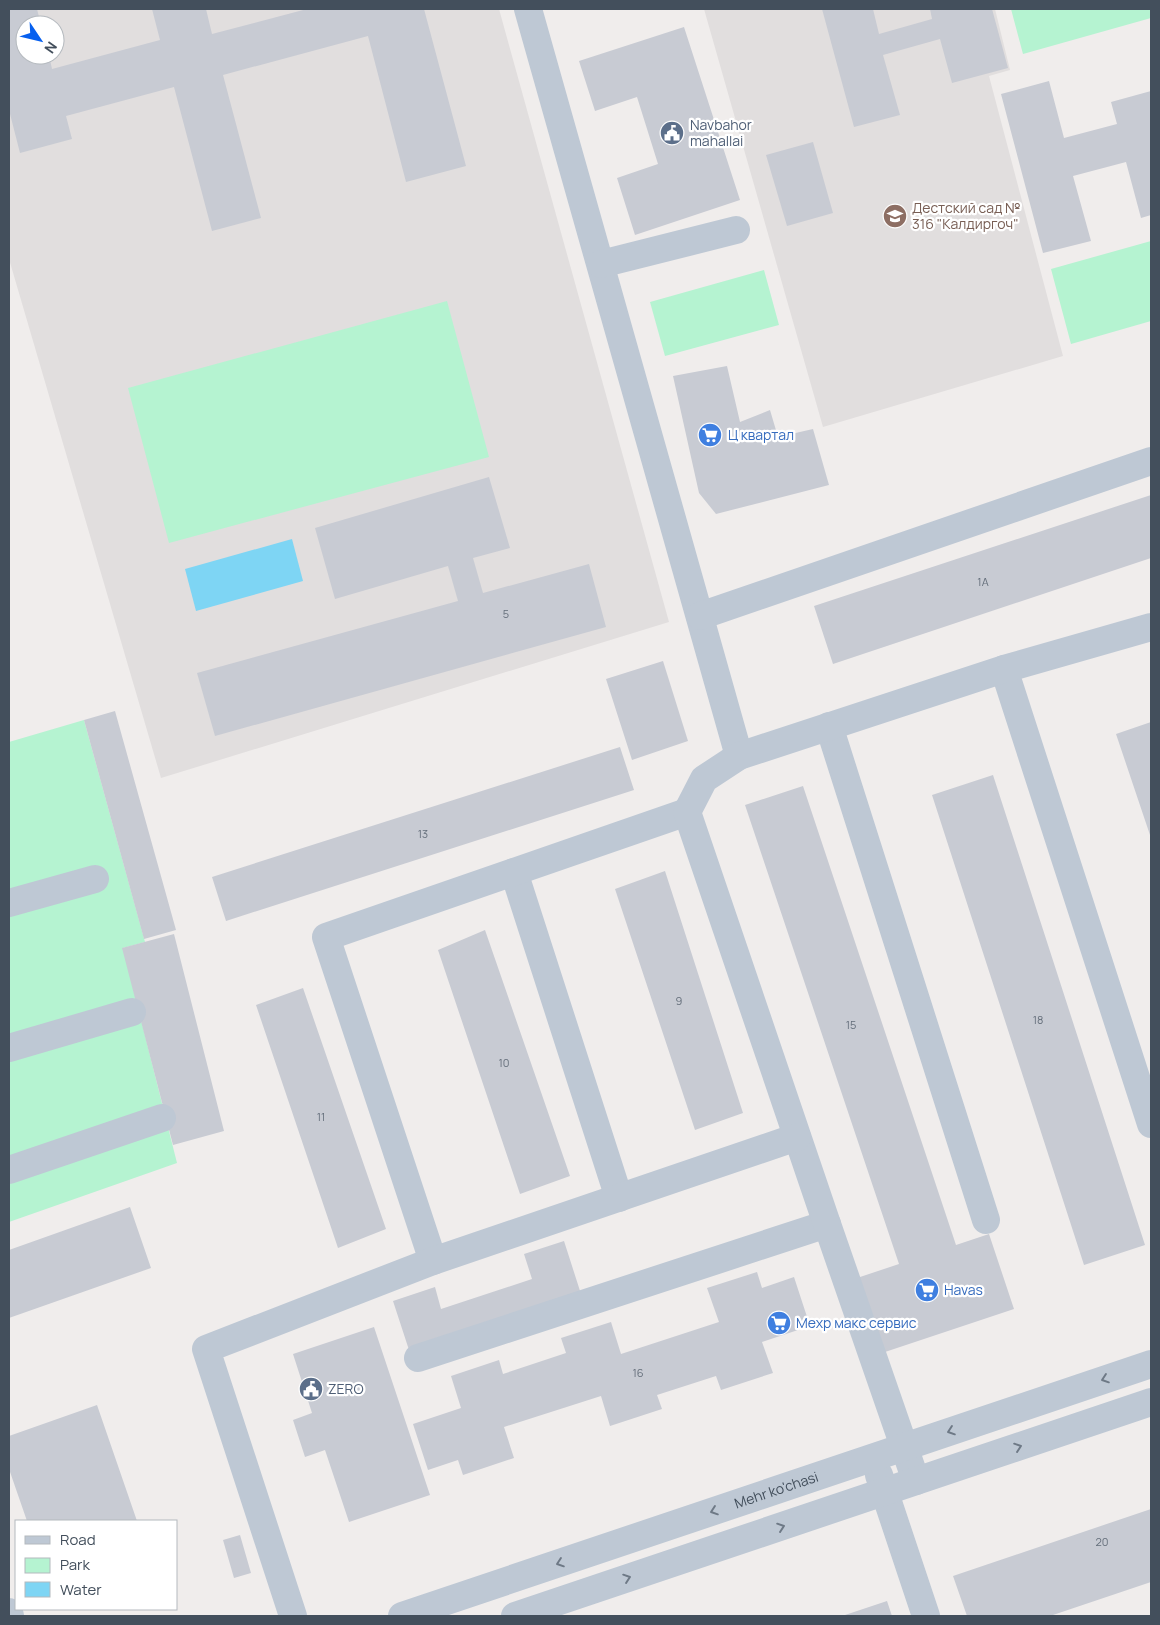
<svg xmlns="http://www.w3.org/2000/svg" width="1160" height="1625" viewBox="0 0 1160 1625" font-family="Manrope,sans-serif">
	<rect width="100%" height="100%" fill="#f0edec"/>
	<path fill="#e1dede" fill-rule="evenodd" d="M 9,9 L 499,9 L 669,622 L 161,778 L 9,259 ZM 25,25 L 55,25 L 55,55 L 25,55 Z
		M 704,9 L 995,9 L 1010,70 L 989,76 L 1063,356 L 823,427 Z"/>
	<path fill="#b5f3d1" d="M 1011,9 L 1151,9 L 1151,18 L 1023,54 Z
		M 1151,241 L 1151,321 L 1071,344 L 1051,269 Z
		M 764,270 L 779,325 L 665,356 L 650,302 Z
		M 447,301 L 489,457 L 169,543 L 128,388 Z
		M 84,720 L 145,942 L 123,948 L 177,1163 L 9,1222 L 9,742 Z"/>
	<path fill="#7ed5f4" d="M 292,539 L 303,581 L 196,611 L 185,569 Z"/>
	<path fill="#c8cbd3" d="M 9,9 L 37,9 L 41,25 L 25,25 L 25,55 L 49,55 L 52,69 L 160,40 L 152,9 L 206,9 L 212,34 L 307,9 L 424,9 L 466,166 L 406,182 L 368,36 L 223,75 L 261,218 L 212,231 L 174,87 L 66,116 L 72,139 L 20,153 L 9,110 Z
		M 822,9 L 873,9 L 879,34 L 932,19 L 930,9 L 992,9 L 1008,68 L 952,83 L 940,39 L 883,55 L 900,115 L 854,127 Z
		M 684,27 L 740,200 L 635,235 L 617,178 L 658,164 L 637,97 L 595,111 L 579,61 Z
		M 1049,81 L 1064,138 L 1117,124 L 1111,102 L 1151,91 L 1151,215 L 1141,218 L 1126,162 L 1073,176 L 1091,241 L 1043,253 L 1001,94 Z
		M 813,142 L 833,213 L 787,226 L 766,155 Z
		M 727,366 L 740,422 L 770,410 L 778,437 L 813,429 L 829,485 L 716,514 L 699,493 L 673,376 Z
		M 489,477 L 510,548 L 473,558 L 483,593 L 589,564 L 606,627 L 215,736 L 197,673 L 458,601 L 448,566 L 335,599 L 315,528 Z
		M 1151,495 L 1151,558 L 833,664 L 814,606 Z
		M 663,661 L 688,741 L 632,760 L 606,679 Z
		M 115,711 L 176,930 L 144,939 L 84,720 Z
		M 1151,722 L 1151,838 L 1116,734 Z
		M 620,747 L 634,790 L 226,921 L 212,877 Z
		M 993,775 L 1145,1245 L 1084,1265 L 932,795 Z
		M 803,786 L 956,1245 L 989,1234 L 1014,1309 L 882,1353 L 857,1278 L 899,1264 L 745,805 Z
		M 665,871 L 743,1113 L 695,1130 L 615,889 Z
		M 485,930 L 570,1176 L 520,1194 L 438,950 Z
		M 174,934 L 224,1131 L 173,1145 L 122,948 Z
		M 303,988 L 386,1229 L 338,1248 L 256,1005 Z
		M 130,1207 L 151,1268 L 9,1318 L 9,1250 Z
		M 564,1241 L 581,1294 L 409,1350 L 393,1301 L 435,1287 L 441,1309 L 532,1279 L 524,1254 Z
		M 757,1272 L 762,1288 L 794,1277 L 810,1326 L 762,1342 L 773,1373 L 721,1390 L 716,1376 L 657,1395 L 662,1409 L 610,1426 L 601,1396 L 504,1427 L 514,1458 L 463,1475 L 458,1460 L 428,1470 L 413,1424 L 461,1408 L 451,1376 L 499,1360 L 503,1374 L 566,1353 L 561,1338 L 611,1322 L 621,1354 L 719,1322 L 707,1288 Z
		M 374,1327 L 430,1495 L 349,1522 L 325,1450 L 305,1457 L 293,1420 L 312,1413 L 293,1354 Z
		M 97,1405 L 137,1521 L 27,1521 L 9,1469 L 9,1436 Z
		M 1151,1509 L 1151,1582 L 1050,1616 L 967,1616 L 953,1576 Z
		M 240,1535 L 251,1573 L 234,1578 L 223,1540 Z
		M 887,1601 L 892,1616 L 842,1616 Z"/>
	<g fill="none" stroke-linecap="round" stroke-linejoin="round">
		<g stroke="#bec8d4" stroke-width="28">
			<path d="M 528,9 L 739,756"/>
			<path d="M 601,264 L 736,230"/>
			<path d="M 700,616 L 1151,461"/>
			<path d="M 1004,669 L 1151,1124"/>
			<path d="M 829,726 L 986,1220"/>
			<path d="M 514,872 L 619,1198"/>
			<path d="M 9,903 L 95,879"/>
			<path d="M 9,1048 L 132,1012"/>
			<path d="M 9,1170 L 162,1118"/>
			<path d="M 433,1261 L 326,937 L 687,812"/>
			<path d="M 418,1358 L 827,1224"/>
			<path d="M 879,1475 L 926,1616"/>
			<path d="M 916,1481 L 827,1224 L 687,812 L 704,779 L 739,756 L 1004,669 L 1151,627"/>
			<path d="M 9,1612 L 10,1616"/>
			<path d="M 293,1616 L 206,1349 L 433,1261 L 797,1137"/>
			<path id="s1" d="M 402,1616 L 1151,1364"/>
			<path d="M 515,1616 L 1151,1402"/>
		</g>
	</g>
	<defs><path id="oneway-chevron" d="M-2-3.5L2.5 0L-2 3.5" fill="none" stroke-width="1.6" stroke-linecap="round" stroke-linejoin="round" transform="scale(1.25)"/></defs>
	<g stroke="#6e7986">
		<use href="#oneway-chevron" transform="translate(1105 1379) rotate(161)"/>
		<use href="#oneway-chevron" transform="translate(951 1431) rotate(161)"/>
		<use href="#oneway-chevron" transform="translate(1018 1447) rotate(-19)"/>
		<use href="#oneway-chevron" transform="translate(714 1511) rotate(161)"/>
		<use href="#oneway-chevron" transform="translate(781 1527) rotate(-19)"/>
		<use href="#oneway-chevron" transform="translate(560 1563) rotate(161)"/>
		<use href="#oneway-chevron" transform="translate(627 1578) rotate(-19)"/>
	</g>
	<defs>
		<g id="civic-disc" transform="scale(1.25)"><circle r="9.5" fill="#5c6f8a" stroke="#fff"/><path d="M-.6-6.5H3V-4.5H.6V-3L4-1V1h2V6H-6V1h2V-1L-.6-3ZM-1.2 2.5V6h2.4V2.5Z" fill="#fff"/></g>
		<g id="school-disc" transform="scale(1.25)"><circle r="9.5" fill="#8d6e63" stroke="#fff"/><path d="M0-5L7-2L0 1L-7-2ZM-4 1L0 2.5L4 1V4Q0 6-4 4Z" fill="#fff"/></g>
		<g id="supermarket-disc" transform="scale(1.25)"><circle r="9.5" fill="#3f7fe0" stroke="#fff"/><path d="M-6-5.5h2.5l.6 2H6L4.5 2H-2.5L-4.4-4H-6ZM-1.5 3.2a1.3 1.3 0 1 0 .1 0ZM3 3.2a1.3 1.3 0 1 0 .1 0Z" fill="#fff"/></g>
	</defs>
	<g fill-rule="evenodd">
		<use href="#civic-disc" x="672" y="133"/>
		<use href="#school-disc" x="895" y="216"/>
		<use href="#supermarket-disc" x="710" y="435"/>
		<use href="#supermarket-disc" x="927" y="1290"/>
		<use href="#supermarket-disc" x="779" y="1323"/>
		<use href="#civic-disc" x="311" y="1389"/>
	</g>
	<g text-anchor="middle" stroke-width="4.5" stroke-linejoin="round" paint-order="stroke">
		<g font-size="11" fill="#646e7a">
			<text x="983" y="586">1А</text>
			<text x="506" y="618">5</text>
			<text x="423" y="838">13</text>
			<text x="679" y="1005">9</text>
			<text x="1038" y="1024">18</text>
			<text x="851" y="1029">15</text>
			<text x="504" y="1067">10</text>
			<text x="321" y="1121">11</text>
			<text x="638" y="1377">16</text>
			<text x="1102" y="1546">20</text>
		</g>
		<g font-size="14" fill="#4e5e75" stroke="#fff" text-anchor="start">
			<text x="690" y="130">Navbahor<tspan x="690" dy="16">mahallai</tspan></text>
			<text x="328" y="1394">ZERO</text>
		</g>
		<g font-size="14" fill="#785e54" stroke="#fff" text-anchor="start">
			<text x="912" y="213">Дестский сад №<tspan x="912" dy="16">316 "Калдиргоч"</tspan></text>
		</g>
		<g font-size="14" fill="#366cbe" stroke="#fff" text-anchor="start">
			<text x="728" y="440">Ц квартал</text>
			<text x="944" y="1295">Havas</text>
			<text x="796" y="1328">Мехр макс сервис</text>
		</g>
		<g font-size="14" fill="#434f5c" stroke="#fff">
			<text dy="5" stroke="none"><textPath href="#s1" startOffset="395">Mehr ko'chasi</textPath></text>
		</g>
	</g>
	<rect width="1160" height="1625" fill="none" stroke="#434f5c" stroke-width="20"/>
	<rect x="15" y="1520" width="162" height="90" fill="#ffffff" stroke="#b4b9be"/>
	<rect x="25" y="1536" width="25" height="8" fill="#bec8d4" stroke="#b4b9be"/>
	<text x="60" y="1545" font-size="15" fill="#434f5c">Road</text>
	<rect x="25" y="1558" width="25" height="15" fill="#b5f3d1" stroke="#b4b9be"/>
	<text x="60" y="1570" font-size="15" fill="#434f5c">Park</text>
	<rect x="25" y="1582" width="25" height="15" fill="#7ed5f4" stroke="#b4b9be"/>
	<text x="60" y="1595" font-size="15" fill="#434f5c">Water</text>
	<g transform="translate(40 40) rotate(125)"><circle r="24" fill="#ffffff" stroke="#b4b9be"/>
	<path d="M0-4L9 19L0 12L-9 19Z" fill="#0760ef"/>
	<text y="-8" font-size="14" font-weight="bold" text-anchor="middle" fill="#434f5c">N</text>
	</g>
</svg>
